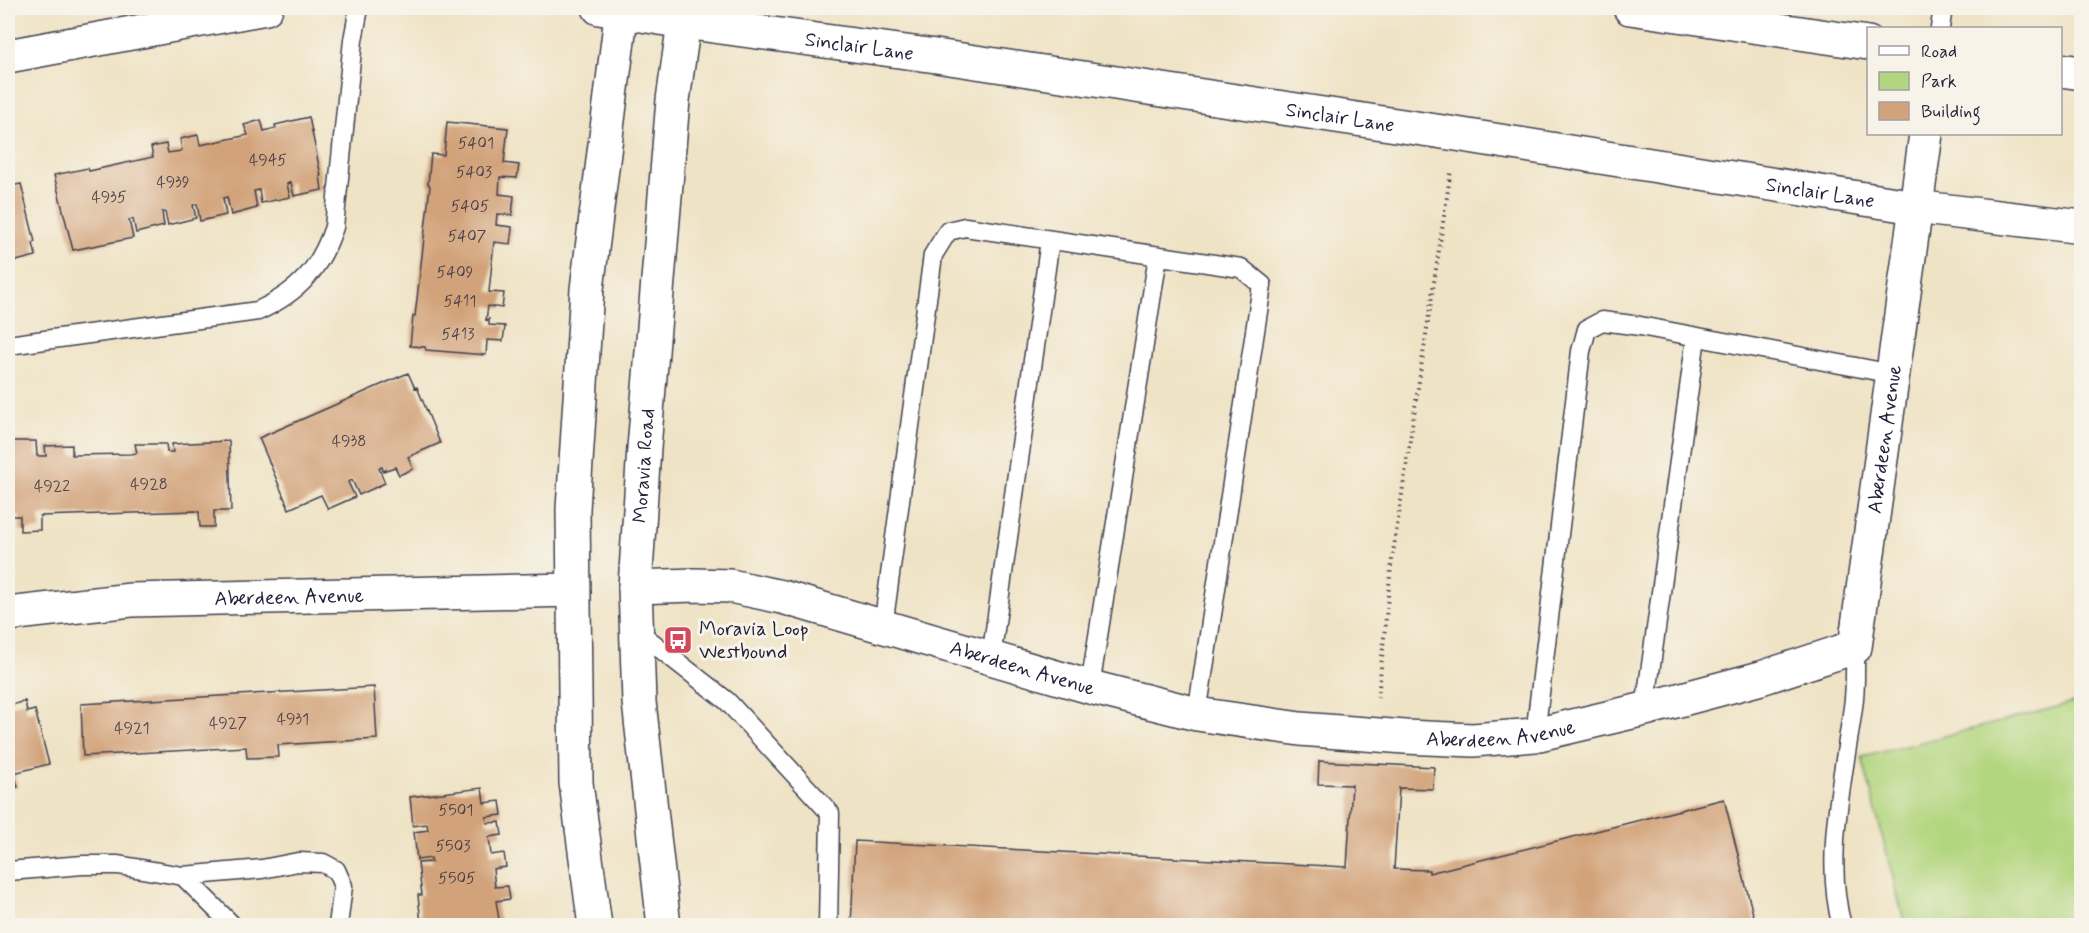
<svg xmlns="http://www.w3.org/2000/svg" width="2089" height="933" viewBox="0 0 2089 933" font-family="Mynerve,sans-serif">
	<rect width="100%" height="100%" fill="#f7f3e8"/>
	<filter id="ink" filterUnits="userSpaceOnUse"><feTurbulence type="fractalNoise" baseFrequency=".0167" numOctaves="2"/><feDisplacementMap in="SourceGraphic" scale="12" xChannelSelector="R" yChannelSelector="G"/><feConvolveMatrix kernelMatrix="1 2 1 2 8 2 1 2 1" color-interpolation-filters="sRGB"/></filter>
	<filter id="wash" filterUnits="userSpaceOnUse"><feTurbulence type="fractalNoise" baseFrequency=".008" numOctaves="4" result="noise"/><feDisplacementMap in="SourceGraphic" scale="24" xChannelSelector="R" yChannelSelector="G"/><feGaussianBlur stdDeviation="1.35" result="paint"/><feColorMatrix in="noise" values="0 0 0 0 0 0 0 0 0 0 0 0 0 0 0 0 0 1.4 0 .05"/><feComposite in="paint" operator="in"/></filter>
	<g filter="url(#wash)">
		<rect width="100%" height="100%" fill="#efe3c5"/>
		<path fill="#b2d67f" stroke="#6a7c5d" stroke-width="1.5" d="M 2081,701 L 2081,925 L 1905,925 L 1862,757 Z"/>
		<g id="blocks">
			<path fill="#d2a37a" d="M 309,117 L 321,176 L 320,176 L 322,190 L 294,196 L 291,182 L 287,184 L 290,197 L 261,203 L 259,190 L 254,191 L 257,208 L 231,215 L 227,197 L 223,198 L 226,215 L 200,221 L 197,204 L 193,205 L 196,218 L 168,225 L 165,212 L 162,212 L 164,226 L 136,233 L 133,219 L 129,220 L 133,238 L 73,250 L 54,175 L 88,168 L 89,171 L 153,157 L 151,147 L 166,144 L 168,153 L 181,151 L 182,150 L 180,139 L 198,135 L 200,145 L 248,135 L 244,125 L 261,120 L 264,131 L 276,128 L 275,125 Z
				M 447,122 L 508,128 L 504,163 L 519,165 L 517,178 L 500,177 L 499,194 L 514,196 L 512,215 L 497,214 L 496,225 L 512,227 L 512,229 L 510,244 L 494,242 L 489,292 L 504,293 L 502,308 L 488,306 L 486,320 L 489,319 L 489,325 L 505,326 L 503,341 L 487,340 L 486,355 L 426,350 L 425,347 L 410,346 L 413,316 L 415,316 L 430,186 L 428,184 L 431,154 L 444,155 Z
				M 8,175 L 11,186 L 21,184 L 35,242 L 33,243 L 36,256 L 8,263 Z
				M 408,373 L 415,388 L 417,387 L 440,443 L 408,457 L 413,469 L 399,475 L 395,467 L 383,471 L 382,467 L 379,468 L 385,483 L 359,495 L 352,480 L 348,482 L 355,497 L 328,509 L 321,495 L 289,509 L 259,438 Z
				M 8,441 L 36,441 L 37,456 L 46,456 L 45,446 L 72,445 L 72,455 L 131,454 L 137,453 L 135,444 L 166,444 L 167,452 L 173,452 L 172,444 L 229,441 L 231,511 L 214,511 L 214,527 L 200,527 L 199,512 L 196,511 L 40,516 L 40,530 L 20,531 L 20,516 L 8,516 Z
				M 374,687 L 377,739 L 278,745 L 279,757 L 247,758 L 246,747 L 83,756 L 81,704 Z
				M 25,701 L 27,712 L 35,710 L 49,764 L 14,773 L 18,787 L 8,789 L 8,718 L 12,716 L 9,706 Z
				M 1319,761 L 1434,767 L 1433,789 L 1399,788 L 1394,869 L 1429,870 L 1429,873 L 1724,799 L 1756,926 L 851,926 L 855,841 L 1347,867 L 1352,785 L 1318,784 Z
				M 482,788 L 484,803 L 500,801 L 502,815 L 486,817 L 487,823 L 500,822 L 502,835 L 489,837 L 491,855 L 504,853 L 506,867 L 493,869 L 495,887 L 508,886 L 510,899 L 496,901 L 500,926 L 440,926 L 439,921 L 421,923 L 418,895 L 422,895 L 418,863 L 432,862 L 431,858 L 417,860 L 414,832 L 428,830 L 427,824 L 413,826 L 410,797 Z"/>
		</g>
	</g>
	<g filter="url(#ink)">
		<use href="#blocks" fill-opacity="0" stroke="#413f50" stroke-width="1.5"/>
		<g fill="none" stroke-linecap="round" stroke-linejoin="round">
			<g stroke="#413f50" stroke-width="21">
				<path id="service" d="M 1940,28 L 1943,8
					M 8,345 L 258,311 C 299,292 320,269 334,227 L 353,40 L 359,8
					M 883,627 L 933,255 L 948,231 L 965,227 L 1241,268 L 1262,285 L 1197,714
					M 635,629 L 727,701 L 830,813 L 828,926
					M 991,658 L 1050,240
					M 1090,687 L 1158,256
					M 1645,709 L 1696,337
					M 1535,735 L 1581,351 L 1587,329 L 1602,321 L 1640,326 L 1893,374
					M 8,871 L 83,865 L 118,865 L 183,876 L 233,926
					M 183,876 L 262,869 L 298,862 L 323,863 L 336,870 L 343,886 L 338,926
					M 1842,926 C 1823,858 1844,775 1853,707 C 1856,688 1855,667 1855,647"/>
			</g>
			<g stroke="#413f50" stroke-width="36">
				<g id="minor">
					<path id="s1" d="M 635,587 L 695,585 L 730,586 L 782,597 L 1090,687 L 1197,714 L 1300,729 L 1405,737 L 1473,740 L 1535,735 L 1645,709 L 1761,678 L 1855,647 L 1926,134"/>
					<path id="s2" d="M 8,614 L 131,600 L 573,590"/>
				</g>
			</g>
			<g stroke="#413f50" stroke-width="36">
				<g id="tertiary">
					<path d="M 1630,8 L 1868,43"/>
					<path id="s3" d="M 684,22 L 936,56 L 1456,134 L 1915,207 L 2082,227"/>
					<path d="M 2060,70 L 2082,73"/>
				</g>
			</g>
			<g stroke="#413f50" stroke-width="36">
				<path id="secondary" d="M 599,8 L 684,22
					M 8,56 L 266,8"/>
			</g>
			<g stroke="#413f50" stroke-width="36">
				<g id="primary">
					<path d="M 595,926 L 576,783 L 573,509 L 587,289 L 622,8"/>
					<path id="s4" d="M 664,926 L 639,702 L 635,587 L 644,448 L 673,100 L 686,8"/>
				</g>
			</g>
			<path stroke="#413f50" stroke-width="4" stroke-dasharray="1.5 4.5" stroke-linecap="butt" d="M 1378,698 L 1391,566 L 1451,170"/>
			<use href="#service" stroke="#fff" stroke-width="18"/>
			<use href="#minor" stroke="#fff" stroke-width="33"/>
			<use href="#tertiary" stroke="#fff" stroke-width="33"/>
			<use href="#secondary" stroke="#fff" stroke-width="33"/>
			<use href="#primary" stroke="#fff" stroke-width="33"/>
		</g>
	</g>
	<defs>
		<g id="bus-square" transform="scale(1.5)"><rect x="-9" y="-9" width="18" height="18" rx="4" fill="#d1495b" stroke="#f7f3e8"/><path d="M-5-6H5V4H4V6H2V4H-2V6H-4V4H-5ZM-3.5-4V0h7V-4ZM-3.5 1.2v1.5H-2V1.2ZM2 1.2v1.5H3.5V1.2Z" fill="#fff"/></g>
	</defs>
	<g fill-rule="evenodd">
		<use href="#bus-square" x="678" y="640"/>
	</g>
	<g text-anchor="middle" stroke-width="6" stroke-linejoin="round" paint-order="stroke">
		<g font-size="16" fill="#4e424b">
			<text x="476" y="148">5401</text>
			<text x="268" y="165">4945</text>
			<text x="474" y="177">5403</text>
			<text x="173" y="187">4939</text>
			<text x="109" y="202">4935</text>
			<text x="470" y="211">5405</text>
			<text x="467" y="241">5407</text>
			<text x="455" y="277">5409</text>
			<text x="460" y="306">5411</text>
			<text x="458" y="339">5413</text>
			<text x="349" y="446">4938</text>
			<text x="149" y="489">4928</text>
			<text x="52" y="491">4922</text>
			<text x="293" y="724">4931</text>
			<text x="228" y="728">4927</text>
			<text x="132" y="733">4921</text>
			<text x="456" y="815">5501</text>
			<text x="453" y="851">5503</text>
			<text x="457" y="883">5505</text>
		</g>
		<g font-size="20" fill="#22223b" stroke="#f7f3e8">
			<text dy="7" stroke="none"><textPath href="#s3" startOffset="177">Sinclair Lane</textPath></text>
			<text dy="7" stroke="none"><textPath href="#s3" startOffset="663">Sinclair Lane</textPath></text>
			<text dy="7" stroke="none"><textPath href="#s3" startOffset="1149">Sinclair Lane</textPath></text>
			<text dy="7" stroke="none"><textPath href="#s1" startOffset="1461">Aberdeen Avenue</textPath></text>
			<text dy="7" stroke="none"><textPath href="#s4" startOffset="462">Moravia Road</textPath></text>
			<text dy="7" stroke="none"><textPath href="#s2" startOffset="282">Aberdeen Avenue</textPath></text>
			<text dy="7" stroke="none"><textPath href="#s1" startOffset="399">Aberdeen Avenue</textPath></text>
			<text dy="7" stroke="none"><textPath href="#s1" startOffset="885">Aberdeen Avenue</textPath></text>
		</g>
		<g font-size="20" fill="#22223b" stroke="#f7f3e8" text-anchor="start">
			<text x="699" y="635">Moravia Loop<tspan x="699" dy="23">Westbound</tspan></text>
		</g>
	</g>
	<rect width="2089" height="933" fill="none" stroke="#f7f3e8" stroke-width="30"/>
	<rect x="1867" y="27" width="195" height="108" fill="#f7f3e8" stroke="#a29fa3" stroke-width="1.5"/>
	<rect x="1879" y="46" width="30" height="9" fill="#ffffff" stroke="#a29fa3" stroke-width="1.5"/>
	<text x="1921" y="57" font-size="18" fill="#22223b">Road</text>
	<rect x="1879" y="72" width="30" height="18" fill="#b2d67f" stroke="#a29fa3" stroke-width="1.5"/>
	<text x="1921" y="87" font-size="18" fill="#22223b">Park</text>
	<rect x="1879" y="102" width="30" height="18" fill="#d2a37a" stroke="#a29fa3" stroke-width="1.5"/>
	<text x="1921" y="117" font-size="18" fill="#22223b">Building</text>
</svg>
